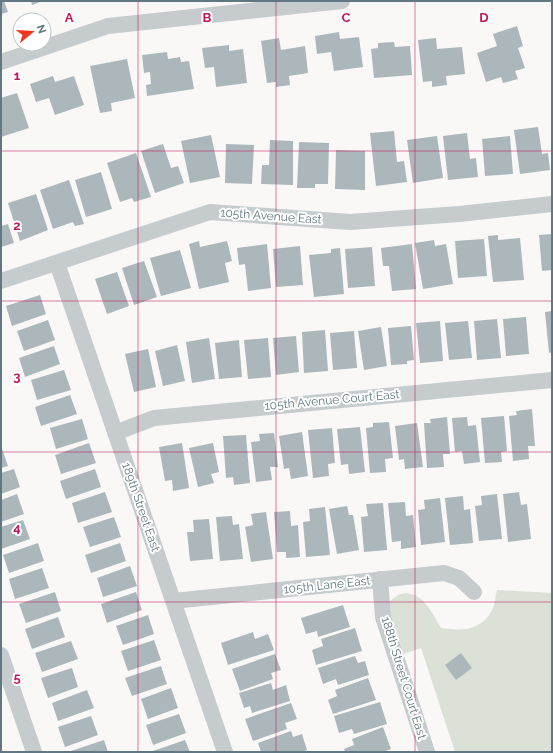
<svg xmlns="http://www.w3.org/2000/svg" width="553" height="753" viewBox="0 0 553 753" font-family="Raleway,sans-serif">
	<rect width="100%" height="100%" fill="#f9f8f6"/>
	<path fill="#dbe1d6" d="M 497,590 L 552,593 L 552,752 L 455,752 L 421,648 L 404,654 L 388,609 L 390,601 C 393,599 397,595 400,594 C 422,589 432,613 441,628 C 461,631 480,631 491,612 C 495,606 495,597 497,590 Z"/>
	<path fill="#acb7bb" d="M 1,1 L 4,1 L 8,12 L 1,14 Z
		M 31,1 L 43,1 L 32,5 Z
		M 517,26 L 523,46 L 518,48 L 525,68 L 515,71 L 518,79 L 503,83 L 501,77 L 486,82 L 477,53 L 497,46 L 493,34 Z
		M 339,32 L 340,39 L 359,37 L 363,67 L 334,71 L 331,52 L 317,54 L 315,36 Z
		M 279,38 L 281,50 L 305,46 L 308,73 L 289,76 L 290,85 L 276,87 L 276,82 L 267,83 L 261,41 Z
		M 436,38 L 437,49 L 462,47 L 465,74 L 446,76 L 447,85 L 432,87 L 432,81 L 423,82 L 418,40 Z
		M 394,42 L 395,47 L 410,46 L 412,75 L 374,78 L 371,49 L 378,48 L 378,43 Z
		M 229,45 L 229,51 L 243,49 L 247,83 L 216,87 L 214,67 L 205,68 L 202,48 Z
		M 167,52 L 168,59 L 180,57 L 181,62 L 189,61 L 194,89 L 147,96 L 146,85 L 151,84 L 150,72 L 144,73 L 142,55 Z
		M 127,59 L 135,98 L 111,103 L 112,111 L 100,113 L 90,66 Z
		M 53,76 L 55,82 L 74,76 L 84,105 L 55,115 L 49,98 L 36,102 L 30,84 Z
		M 17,93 L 29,128 L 1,137 L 1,98 Z
		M 538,127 L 542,154 L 548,153 L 550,170 L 520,174 L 514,130 Z
		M 394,131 L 397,162 L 404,161 L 407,182 L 376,186 L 370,133 Z
		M 467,133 L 470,159 L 476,158 L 478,177 L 448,180 L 443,136 Z
		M 211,135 L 220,177 L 190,183 L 181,141 Z
		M 437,136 L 443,178 L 413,183 L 407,140 Z
		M 510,136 L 513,174 L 485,176 L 482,139 Z
		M 270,140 L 293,141 L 293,185 L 261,184 L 262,165 L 269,165 Z
		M 299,142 L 329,143 L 328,184 L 315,184 L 315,188 L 297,188 Z
		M 163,144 L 171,168 L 178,166 L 184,183 L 155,193 L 141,151 Z
		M 226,144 L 254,145 L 252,184 L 225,183 Z
		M 336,150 L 365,151 L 365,190 L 335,189 Z
		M 136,153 L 151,197 L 134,202 L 132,198 L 120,202 L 107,163 Z
		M 101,172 L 112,209 L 86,217 L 75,180 Z
		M 69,180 L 84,224 L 75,226 L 73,222 L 53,229 L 40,190 Z
		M 36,194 L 48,230 L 20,241 L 8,203 Z
		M 8,224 L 14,243 L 1,247 L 1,226 Z
		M 552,234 L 552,270 L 542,271 L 539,235 Z
		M 498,235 L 498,240 L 520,238 L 524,280 L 493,282 L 488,236 Z
		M 484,239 L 487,276 L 458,278 L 455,241 Z
		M 434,240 L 435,246 L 446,244 L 453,284 L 423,289 L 415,243 Z
		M 199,241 L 200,247 L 227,241 L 232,261 L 225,263 L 229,282 L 199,289 L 189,244 Z
		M 267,244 L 271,288 L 248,291 L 245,264 L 239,265 L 237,248 Z
		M 412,244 L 416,289 L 392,291 L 389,266 L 383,266 L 381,248 Z
		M 300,246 L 303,285 L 276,287 L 273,249 Z
		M 372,247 L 375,286 L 348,288 L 345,249 Z
		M 340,248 L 344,294 L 314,297 L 309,255 L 331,253 L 331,249 Z
		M 180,250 L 191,288 L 161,296 L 150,258 Z
		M 144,261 L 157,297 L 134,305 L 122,268 Z
		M 117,272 L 129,306 L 107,314 L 95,279 Z
		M 40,295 L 46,314 L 12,326 L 6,306 Z
		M 552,311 L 552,352 L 549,353 L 545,312 Z
		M 526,317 L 529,354 L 506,356 L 503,319 Z
		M 497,319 L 501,358 L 477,360 L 474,321 Z
		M 48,320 L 55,340 L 24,351 L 17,331 Z
		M 440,321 L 443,361 L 420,363 L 416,323 Z
		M 468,321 L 472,358 L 449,360 L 445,323 Z
		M 411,326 L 414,360 L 407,361 L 407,364 L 391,365 L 388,328 Z
		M 381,327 L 387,366 L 364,370 L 358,331 Z
		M 325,330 L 328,371 L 304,373 L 302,332 Z
		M 354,331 L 357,368 L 333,370 L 330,333 Z
		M 296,336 L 299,372 L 276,375 L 273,338 Z
		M 209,338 L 215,379 L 192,383 L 186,342 Z
		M 268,338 L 271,377 L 248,379 L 244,340 Z
		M 239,340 L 242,377 L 219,379 L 215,343 Z
		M 177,345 L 185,381 L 163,386 L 155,351 Z
		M 54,346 L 60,364 L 25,377 L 19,358 Z
		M 148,349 L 156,387 L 134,392 L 125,354 Z
		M 64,370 L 71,390 L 37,400 L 31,380 Z
		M 70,395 L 77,414 L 41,426 L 35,407 Z
		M 532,409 L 535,446 L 528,446 L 529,459 L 513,461 L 509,416 L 517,415 L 516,411 Z
		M 504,416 L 507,451 L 501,452 L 502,462 L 485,463 L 481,418 Z
		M 447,417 L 450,454 L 443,454 L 444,467 L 427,468 L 424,423 L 431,423 L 430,419 Z
		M 467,417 L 468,426 L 476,425 L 480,462 L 464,464 L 462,451 L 455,452 L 452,418 Z
		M 82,419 L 88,439 L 56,449 L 50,428 Z
		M 389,422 L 393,458 L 385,459 L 386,472 L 370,473 L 366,428 L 373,427 L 373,423 Z
		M 417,423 L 423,467 L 405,469 L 404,459 L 399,460 L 395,426 Z
		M 360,427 L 365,472 L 349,474 L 348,464 L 341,465 L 337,429 Z
		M 332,428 L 335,463 L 328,464 L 329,476 L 313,478 L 308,430 Z
		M 302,432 L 308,476 L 291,479 L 289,468 L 284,469 L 279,436 Z
		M 274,433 L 278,467 L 270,467 L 272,480 L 256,482 L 251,442 L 260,441 L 259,434 Z
		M 246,435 L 250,483 L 234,485 L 233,477 L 226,478 L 223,436 Z
		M 89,443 L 96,463 L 61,474 L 55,455 Z
		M 182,443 L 189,488 L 173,491 L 172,480 L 165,481 L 159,447 Z
		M 213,443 L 219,472 L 211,474 L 214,483 L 198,487 L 189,448 Z
		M 1,446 L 8,466 L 1,468 Z
		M 14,469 L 20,487 L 1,494 L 1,473 Z
		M 95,469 L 101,487 L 66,499 L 60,481 Z
		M 105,492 L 112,512 L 78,523 L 72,503 Z
		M 519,492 L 521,505 L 527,504 L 531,539 L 508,542 L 503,494 Z
		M 17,494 L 24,514 L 1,522 L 1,500 Z
		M 497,494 L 502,539 L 479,541 L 475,506 L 482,505 L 481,496 Z
		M 463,496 L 464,510 L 470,509 L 473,543 L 450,545 L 445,498 Z
		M 440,498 L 445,542 L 421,545 L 418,510 L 425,509 L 424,500 Z
		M 405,502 L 406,516 L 413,515 L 416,547 L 401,549 L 401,541 L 392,542 L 388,503 Z
		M 383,503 L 387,550 L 364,552 L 361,517 L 368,516 L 366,504 Z
		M 347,506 L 349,515 L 353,515 L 359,550 L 337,554 L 329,509 Z
		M 325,507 L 330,555 L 306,557 L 303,522 L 310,521 L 309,509 Z
		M 290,511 L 291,526 L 298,525 L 300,557 L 286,558 L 286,552 L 277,552 L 274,512 Z
		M 266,512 L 273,559 L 251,562 L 245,527 L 253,525 L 251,514 Z
		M 232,516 L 233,525 L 239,524 L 243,559 L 220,561 L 216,517 Z
		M 114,517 L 121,537 L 90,547 L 83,527 Z
		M 209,519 L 213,559 L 190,561 L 187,532 L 194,532 L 193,520 Z
		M 23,520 L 30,539 L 1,549 L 1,527 Z
		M 38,543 L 44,561 L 9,573 L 3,555 Z
		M 120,543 L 126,561 L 91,573 L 85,555 Z
		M 130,566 L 137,586 L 103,597 L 97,578 Z
		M 42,568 L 49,588 L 15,599 L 9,579 Z
		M 55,592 L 61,611 L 26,623 L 19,604 Z
		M 136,592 L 142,610 L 107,623 L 101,604 Z
		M 343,605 L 350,627 L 318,637 L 317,631 L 306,634 L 301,618 Z
		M 148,615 L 154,634 L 123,645 L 116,626 Z
		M 58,617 L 65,637 L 32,649 L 25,629 Z
		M 355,628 L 362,651 L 316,665 L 312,650 L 323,646 L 321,639 Z
		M 253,632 L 255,639 L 268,634 L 274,650 L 228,665 L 221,643 Z
		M 154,640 L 161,660 L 128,671 L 121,651 Z
		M 71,641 L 78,659 L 42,672 L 35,653 Z
		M 461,653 L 472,668 L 456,680 L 445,665 Z
		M 275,654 L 281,670 L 271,673 L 273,679 L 240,691 L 232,669 Z
		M 355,656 L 358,663 L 365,661 L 369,675 L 338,685 L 336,679 L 323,684 L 318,668 Z
		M 161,666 L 167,684 L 132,696 L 125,678 Z
		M 72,668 L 78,687 L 48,698 L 41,678 Z
		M 368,678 L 376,700 L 333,714 L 328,700 L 337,696 L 335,690 Z
		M 271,683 L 273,690 L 286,685 L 290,701 L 252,713 L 250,706 L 244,708 L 239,693 Z
		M 171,688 L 178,708 L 148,719 L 141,699 Z
		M 87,690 L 94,708 L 58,721 L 52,703 Z
		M 380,702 L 387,724 L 354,734 L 352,729 L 339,733 L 334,716 Z
		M 291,703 L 297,719 L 285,723 L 287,729 L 253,741 L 245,719 Z
		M 179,714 L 186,733 L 153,745 L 146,725 Z
		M 91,716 L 98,735 L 65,747 L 58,727 Z
		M 383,727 L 391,749 L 383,752 L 345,752 L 344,749 L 354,745 L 352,739 Z
		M 291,731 L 293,737 L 302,734 L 307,750 L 302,752 L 261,752 L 258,743 Z
		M 104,740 L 108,752 L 68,752 Z
		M 185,740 L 190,752 L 150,752 Z"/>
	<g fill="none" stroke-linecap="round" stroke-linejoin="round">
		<path stroke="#c6cbce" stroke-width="16" d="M 1,62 L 108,26 L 342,1
			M 57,263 L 225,752
			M 1,281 L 210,212 L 350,222 L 459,214 L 552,204
			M 115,433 L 154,418 L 552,380
			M 380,579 L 383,617 L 427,752
			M 173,601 L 444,573 L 459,578 L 474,592
			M 1,655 L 34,752"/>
	</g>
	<path fill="none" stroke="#c2185b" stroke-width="1" stroke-opacity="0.55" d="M 138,1 L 138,752M 276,1 L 276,752M 415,1 L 415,752M 1,151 L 552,151M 1,301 L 552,301M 1,452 L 552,452M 1,602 L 552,602"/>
	<g text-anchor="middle" stroke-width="4" stroke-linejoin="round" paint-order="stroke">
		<g font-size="12" fill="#617883" stroke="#fff">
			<text transform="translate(271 216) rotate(4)" y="4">105th Avenue East</text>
			<text transform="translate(332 400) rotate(-5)" y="4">105th Avenue Court East</text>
			<text transform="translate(141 507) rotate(71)" y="4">189th Street East</text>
			<text transform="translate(327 585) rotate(-6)" y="4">105th Lane East</text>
			<text transform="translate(404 678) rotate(73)" y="4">188th Street Court East</text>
		</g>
	</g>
	<g font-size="13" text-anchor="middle" font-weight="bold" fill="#c2185b" stroke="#fff" stroke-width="4" stroke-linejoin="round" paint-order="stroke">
		<text x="69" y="22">A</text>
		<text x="207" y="22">B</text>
		<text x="346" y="22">C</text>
		<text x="484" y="22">D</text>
		<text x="17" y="80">1</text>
		<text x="17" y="230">2</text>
		<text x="17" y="381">3</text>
		<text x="17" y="532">4</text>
		<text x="17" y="682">5</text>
	</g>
	<rect width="553" height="753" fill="none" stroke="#617883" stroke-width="4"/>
	<g transform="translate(32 32) rotate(72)"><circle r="19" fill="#ffffff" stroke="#c0c9cd"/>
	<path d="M0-3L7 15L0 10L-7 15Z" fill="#f2351c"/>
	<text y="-6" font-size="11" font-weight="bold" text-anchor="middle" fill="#617883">N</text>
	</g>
</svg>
